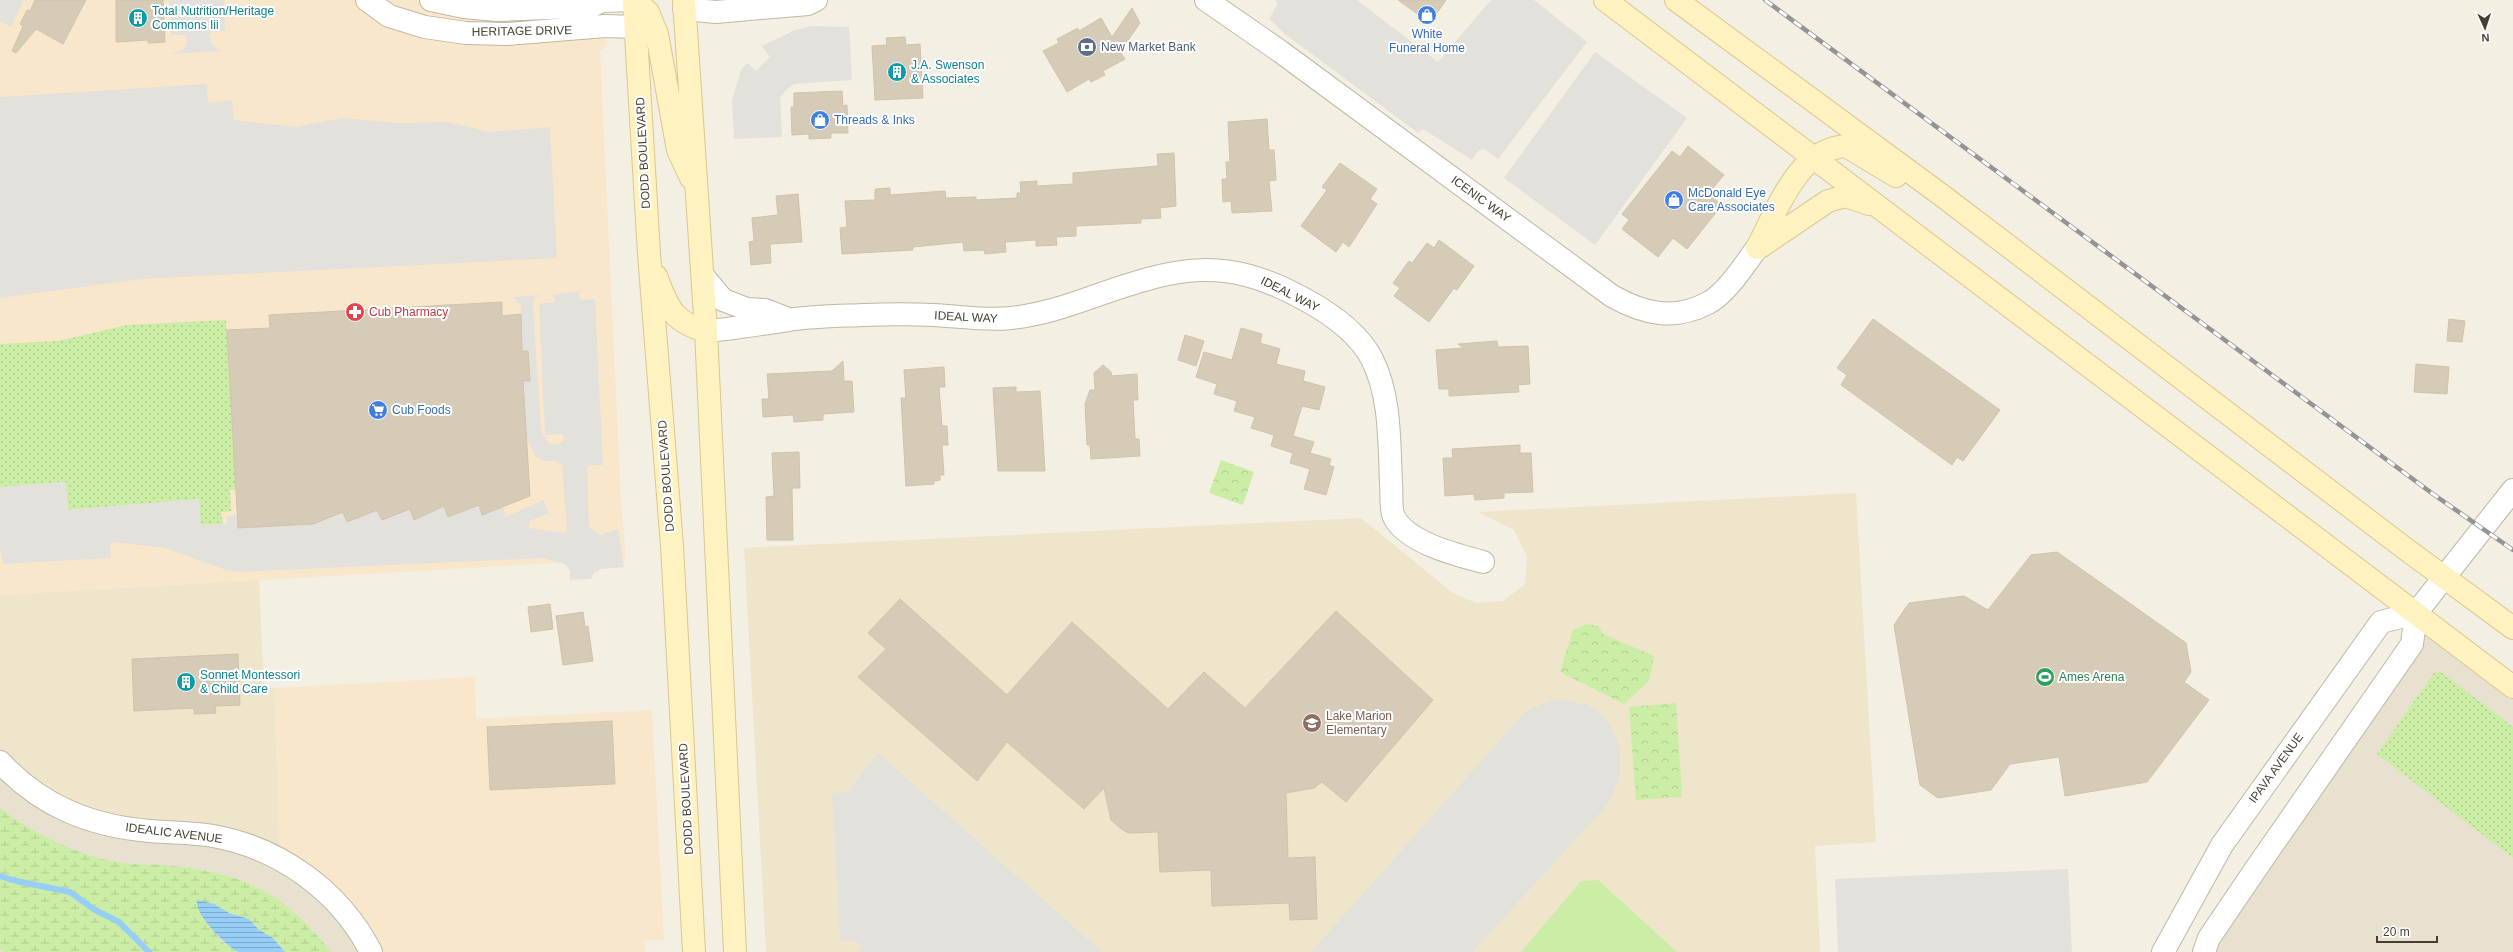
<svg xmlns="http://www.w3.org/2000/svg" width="2513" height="952" viewBox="0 0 2513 952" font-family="Arial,sans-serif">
	<defs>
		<pattern id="grass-dots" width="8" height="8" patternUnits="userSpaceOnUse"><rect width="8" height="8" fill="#cbeda6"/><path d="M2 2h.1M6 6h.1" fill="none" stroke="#b0cc8f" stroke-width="1.8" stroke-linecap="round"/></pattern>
		<pattern id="forest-crowns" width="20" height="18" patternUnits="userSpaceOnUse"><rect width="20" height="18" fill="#cbeda6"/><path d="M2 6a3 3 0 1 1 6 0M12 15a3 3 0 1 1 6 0" fill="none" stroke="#b0cc8f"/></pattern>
		<pattern id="wetland-marsh" width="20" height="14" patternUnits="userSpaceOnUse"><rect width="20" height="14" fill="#cbeda6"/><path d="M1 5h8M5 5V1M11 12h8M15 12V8" fill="none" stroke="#b0cc8f"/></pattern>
		<pattern id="water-rules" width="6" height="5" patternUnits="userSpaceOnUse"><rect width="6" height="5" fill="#97cef8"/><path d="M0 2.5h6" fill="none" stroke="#7da9c9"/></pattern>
	</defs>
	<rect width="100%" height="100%" fill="#f4efe3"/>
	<path fill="#e8e1d0" d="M 2416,613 L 2513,686 L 2513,952 L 2204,952 L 2412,644 Z
		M 0,762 L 280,859 L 371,952 L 0,952 Z"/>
	<path fill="#f9e7cb" d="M 0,0 L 602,0 L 607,45 L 600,51 L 621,501 L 626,559 L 0,595 Z
		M 475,677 L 476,719 L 652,710 L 664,940 L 644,941 L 645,952 L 371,952 L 280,859 L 274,688 Z"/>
	<path fill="#efe5cb" d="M 1856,493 L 1876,842 L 1815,846 L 1820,952 L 766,952 L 744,548 L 1361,518 L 1453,593 L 1476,603 L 1503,601 L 1525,584 L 1527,557 L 1514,530 L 1478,512 Z
		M 259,580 L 264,688 L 274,688 L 280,859 L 101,823 L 0,762 L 0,595 Z"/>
	<path fill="url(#grass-dots)" d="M 226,320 L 236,489 L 230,490 L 231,511 L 221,512 L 223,524 L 200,525 L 199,499 L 67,510 L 65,482 L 0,487 L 0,344 L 58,341 L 127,325 Z
		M 2441,672 L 2513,727 L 2513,858 L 2377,754 L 2434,673 Z"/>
	<path fill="url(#forest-crowns)" d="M 1221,460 L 1254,472 L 1243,505 L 1209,493 Z
		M 1586,624 L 1598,626 L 1603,634 L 1654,656 L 1649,681 L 1624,704 L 1560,672 L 1573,630 Z
		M 1676,703 L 1682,797 L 1636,800 L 1629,707 Z"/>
	<path fill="url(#wetland-marsh)" d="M 0,808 C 33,833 76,855 117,862 C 133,865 148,864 163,865 C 241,872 282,890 331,952 L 285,952 L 273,938 L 258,929 L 249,919 L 229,913 L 214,904 L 205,919 L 222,942 L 238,952 L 4,952 L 0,949 Z"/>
	<path fill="#cbeda6" d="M 1598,880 L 1677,952 L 1521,952 L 1581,881 Z"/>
	<path fill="#e3e1dc" d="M 0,0 L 24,0 L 11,27 L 0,21 Z
		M 169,0 L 224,0 L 225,31 L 214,31 L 209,35 L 212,45 L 221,51 L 171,54 L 184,49 L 187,42 L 185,35 L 171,35 Z
		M 1275,0 L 1357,0 L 1438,62 L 1491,0 L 1534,0 L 1587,42 L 1498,159 L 1485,149 L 1479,150 L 1472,160 L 1423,129 L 1418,133 L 1285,34 L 1269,19 L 1278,3 Z
		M 811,26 L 849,27 L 852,80 L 794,84 L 786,90 L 780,98 L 782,137 L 734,139 L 732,100 L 741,70 L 747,63 L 756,71 L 770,57 L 762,46 L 793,31 Z
		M 1595,52 L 1687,118 L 1595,245 L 1504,178 Z
		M 207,84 L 208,103 L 232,100 L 234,120 L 296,127 L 342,118 L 399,123 L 448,122 L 489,132 L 550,127 L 557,258 L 142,279 L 0,298 L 0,97 Z
		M 581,291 L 578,296 L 581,300 L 595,299 L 603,465 L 589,465 L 587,468 L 589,527 L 599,535 L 618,529 L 624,567 L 601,569 L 594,573 L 591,579 L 570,580 L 570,571 L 565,564 L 544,558 L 239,572 L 226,570 L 165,548 L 114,542 L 110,545 L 111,558 L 3,564 L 0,548 L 0,487 L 66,482 L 68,510 L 199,499 L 201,525 L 227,524 L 227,516 L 237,515 L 238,528 L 313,524 L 343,512 L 347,522 L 377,510 L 382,520 L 410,509 L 414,520 L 444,506 L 449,517 L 479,505 L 482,515 L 503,507 L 506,517 L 543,500 L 549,513 L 530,521 L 529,528 L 565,533 L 567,529 L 562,465 L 556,461 L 544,461 L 536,457 L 526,438 L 523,381 L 530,381 L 528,351 L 522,351 L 521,306 L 513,297 L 541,295 L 535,298 L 533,304 L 541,431 L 548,442 L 555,445 L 563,442 L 564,436 L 561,434 L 545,435 L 539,304 L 555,302 L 555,299 L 552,295 Z
		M 1563,700 L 1588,705 L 1604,717 L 1610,725 L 1620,748 L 1620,779 L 1607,805 L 1472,952 L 1311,952 L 1526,711 L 1550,701 Z
		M 878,753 L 1102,952 L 858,952 L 861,945 L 856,941 L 840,942 L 832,793 L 848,792 Z
		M 2068,869 L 2072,952 L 1838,952 L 1835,879 Z"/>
	<path fill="url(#water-rules)" d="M 197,900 L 214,904 L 229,913 L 249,919 L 258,929 L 273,938 L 285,952 L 238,952 C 225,945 194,914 197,900 Z"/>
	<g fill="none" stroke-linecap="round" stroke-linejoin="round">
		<path stroke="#97cef8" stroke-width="6" d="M 0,876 L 16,881 L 70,892 L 95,910 L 119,922 L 149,952"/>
	</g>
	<path fill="#d6cbb7" stroke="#d2c3a9" d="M 35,0 L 86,0 L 63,44 L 36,29 L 16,53 L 12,51 L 23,26 L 20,24 L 27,10 L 30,11 Z
		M 116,0 L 163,0 L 165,42 L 148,43 L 148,40 L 116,42 Z
		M 1398,0 L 1446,0 L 1430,23 Z
		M 1132,8 L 1140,23 L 1120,52 L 1125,59 L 1103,71 L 1105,75 L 1091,82 L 1089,79 L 1067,92 L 1043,51 L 1059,43 L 1057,39 L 1078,28 L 1079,31 L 1101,18 L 1112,37 Z
		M 905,37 L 906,45 L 920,44 L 923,98 L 875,100 L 872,46 L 887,45 L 886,38 Z
		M 842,91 L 843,106 L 847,105 L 848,133 L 831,133 L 831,138 L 809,139 L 809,134 L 792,135 L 791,107 L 794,107 L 794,93 Z
		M 1267,119 L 1269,150 L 1274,150 L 1276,180 L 1269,181 L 1272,211 L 1232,213 L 1231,201 L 1223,202 L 1222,179 L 1227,179 L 1226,162 L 1230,162 L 1228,122 Z
		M 1688,146 L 1724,175 L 1708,194 L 1722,205 L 1687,249 L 1673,238 L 1658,257 L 1622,229 L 1629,220 L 1622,214 L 1672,151 L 1680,157 Z
		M 1174,153 L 1176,206 L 1160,208 L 1161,218 L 1141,219 L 1141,223 L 1076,226 L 1076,236 L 1056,237 L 1057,245 L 1036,246 L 1036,240 L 1005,242 L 1006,252 L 985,254 L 984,250 L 964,251 L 963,242 L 913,247 L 913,250 L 842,254 L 840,228 L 847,227 L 845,201 L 875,200 L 875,189 L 890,188 L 890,195 L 945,191 L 946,198 L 976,197 L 976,200 L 1017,198 L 1017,193 L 1021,193 L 1020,182 L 1037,181 L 1037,186 L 1073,184 L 1073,173 L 1158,166 L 1157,154 Z
		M 1340,163 L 1377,189 L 1370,199 L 1377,204 L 1349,247 L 1343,242 L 1336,252 L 1301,226 L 1327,190 L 1322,187 Z
		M 798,194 L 802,242 L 770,244 L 771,263 L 751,265 L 749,242 L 754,241 L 752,218 L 778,215 L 776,196 Z
		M 1439,240 L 1474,266 L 1457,290 L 1454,288 L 1429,322 L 1394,296 L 1400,288 L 1393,283 L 1409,261 L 1412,263 L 1427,243 L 1434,248 Z
		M 502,302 L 502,316 L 521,314 L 522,351 L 528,351 L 530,381 L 523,381 L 530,496 L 482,515 L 479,505 L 448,517 L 444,506 L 414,520 L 410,509 L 382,520 L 377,510 L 347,522 L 343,512 L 313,524 L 238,528 L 227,330 L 270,328 L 269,315 Z
		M 1873,319 L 2000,410 L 1963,461 L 1957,457 L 1952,465 L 1841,385 L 1847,375 L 1837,368 Z
		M 2449,319 L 2465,321 L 2462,342 L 2447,341 Z
		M 1241,328 L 1262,334 L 1260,343 L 1280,349 L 1276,364 L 1305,371 L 1303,381 L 1325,387 L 1319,410 L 1302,406 L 1293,436 L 1314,442 L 1310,453 L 1331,459 L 1329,465 L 1334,467 L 1326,495 L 1304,489 L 1310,469 L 1290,463 L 1293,453 L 1271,446 L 1274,435 L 1251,428 L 1255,417 L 1234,411 L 1237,401 L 1214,394 L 1217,384 L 1196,377 L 1204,352 L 1232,360 Z
		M 1185,335 L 1204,341 L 1196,366 L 1178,360 Z
		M 1497,341 L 1498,347 L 1528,346 L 1530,384 L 1518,385 L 1519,392 L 1449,396 L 1449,389 L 1439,389 L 1436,350 L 1464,348 L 1458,344 Z
		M 843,361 L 844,381 L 852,381 L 854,412 L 823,414 L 823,420 L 794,422 L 793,415 L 763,417 L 762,399 L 769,399 L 767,374 L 832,371 Z
		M 2416,364 L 2449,367 L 2447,394 L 2414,392 Z
		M 1103,365 L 1111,372 L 1112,376 L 1137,374 L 1138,400 L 1133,400 L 1135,439 L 1139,439 L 1140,456 L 1091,459 L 1090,445 L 1087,445 L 1085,404 L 1090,390 L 1095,390 L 1094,373 Z
		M 944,367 L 945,387 L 939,387 L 942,426 L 947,426 L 948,445 L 942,445 L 944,475 L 940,475 L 940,480 L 934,481 L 934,484 L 906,486 L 901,398 L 906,398 L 904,370 Z
		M 1016,387 L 1016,392 L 1040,391 L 1045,471 L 998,471 L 993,388 Z
		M 1520,445 L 1520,453 L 1531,453 L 1533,492 L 1504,493 L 1504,498 L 1475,500 L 1474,494 L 1445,496 L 1443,458 L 1453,458 L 1452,449 Z
		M 799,452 L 800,488 L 792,488 L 793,540 L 767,540 L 766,497 L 774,496 L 772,453 Z
		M 2057,552 L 2186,643 L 2191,672 L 2184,682 L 2209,700 L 2147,782 L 2065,796 L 2059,757 L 2010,764 L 1991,790 L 1938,798 L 1920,785 L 1894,625 L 1909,603 L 1964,596 L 1988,610 L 2031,555 Z
		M 900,599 L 1007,695 L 1072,622 L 1168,709 L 1204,672 L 1245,708 L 1336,611 L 1433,700 L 1346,802 L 1322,782 L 1314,788 L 1286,793 L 1288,858 L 1315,857 L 1317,919 L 1290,920 L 1289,903 L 1212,906 L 1211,870 L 1160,872 L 1158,832 L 1128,833 L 1120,828 L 1111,820 L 1104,788 L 1084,809 L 1007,742 L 977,781 L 858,677 L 886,649 L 868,633 Z
		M 550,604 L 553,629 L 531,632 L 528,607 Z
		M 583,612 L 585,627 L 588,626 L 593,661 L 563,665 L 556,616 Z
		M 238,654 L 240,705 L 215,706 L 216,713 L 194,714 L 194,708 L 134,711 L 132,659 Z
		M 612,721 L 615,784 L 490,790 L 487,727 Z"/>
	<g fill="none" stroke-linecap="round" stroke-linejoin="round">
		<g stroke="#c0b7a4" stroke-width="24">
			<path id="minor" d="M 1206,0 L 1281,52 L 1612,296 C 1644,314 1674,321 1708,303 C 1726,294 1745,264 1757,248
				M 703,276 L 723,300 L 747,309 L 765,310 L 788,319
				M 706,331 C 734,329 760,324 788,320 C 813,316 840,316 865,315 C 888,314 911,314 933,315 C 959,316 984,321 1011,318 C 1040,315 1067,306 1095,296 C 1177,267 1224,255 1304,299 C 1330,313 1358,332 1372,359 C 1391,397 1389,442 1391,483 C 1392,492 1390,509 1394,517 C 1407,543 1458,555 1483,562
				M 0,762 C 41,806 90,826 150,831 C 171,833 192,832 213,836 C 280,848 340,891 371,952"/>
		</g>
		<g stroke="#c0b7a4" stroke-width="24">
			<path id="tertiary" d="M 367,0 L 389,16 L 425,27 L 466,33 L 507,34 L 605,26 L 636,27
				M 431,0 L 464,7 L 497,10 L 575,7 L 592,6 L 602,1 L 634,0
				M 684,9 L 716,12 L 808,4 L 816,0
				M 2163,952 L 2222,845 L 2381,622 L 2416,613
				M 2204,952 L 2209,938 L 2255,870 L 2412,644 L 2416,613 L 2513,490"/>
		</g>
		<g stroke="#d9c78d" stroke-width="24">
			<path id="secondary" d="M 634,0 L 649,254 L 672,546 L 694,952
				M 634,0 L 648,12 L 657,34 L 678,150 L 691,178
				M 684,0 L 706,331 L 735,952
				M 1605,0 L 2513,687
				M 1676,0 L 1940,194 L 2403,547 L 2513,628
				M 1760,247 L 1828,201 L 1846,196 L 1869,204
				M 1757,248 C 1777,211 1797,149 1846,146 L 1896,176
				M 656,276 C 668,307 672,322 706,331"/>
		</g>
		<use href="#minor" stroke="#fff" stroke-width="22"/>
		<use href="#tertiary" stroke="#fff" stroke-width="22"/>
		<use href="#secondary" stroke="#fff2c1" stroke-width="22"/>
		<g stroke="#949494" stroke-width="4.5">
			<path id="rail" d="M 1765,0 L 2433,494 L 2513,550"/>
		</g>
		<use href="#rail" stroke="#fff" stroke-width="3" stroke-dasharray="9" stroke-linecap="butt"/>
	</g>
	<defs>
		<g id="shop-disc" transform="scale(1)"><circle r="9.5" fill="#3f7fe0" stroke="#fff"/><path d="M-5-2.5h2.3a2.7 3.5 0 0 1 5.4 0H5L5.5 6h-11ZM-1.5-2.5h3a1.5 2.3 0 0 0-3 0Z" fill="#fff"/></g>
		<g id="building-disc" transform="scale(1)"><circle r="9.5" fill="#0f9aa8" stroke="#fff"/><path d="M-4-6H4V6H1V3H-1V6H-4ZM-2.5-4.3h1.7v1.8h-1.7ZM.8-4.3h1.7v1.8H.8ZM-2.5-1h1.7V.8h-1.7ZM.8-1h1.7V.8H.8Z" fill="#fff"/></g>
		<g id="bank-disc" transform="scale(1)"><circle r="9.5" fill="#5c6f8a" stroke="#fff"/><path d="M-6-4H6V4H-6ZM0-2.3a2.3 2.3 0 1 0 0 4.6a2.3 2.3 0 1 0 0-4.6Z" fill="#fff"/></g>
		<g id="pharmacy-disc" transform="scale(1)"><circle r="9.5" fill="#e0444e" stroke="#fff"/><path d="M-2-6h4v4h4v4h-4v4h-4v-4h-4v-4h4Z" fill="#fff"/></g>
		<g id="supermarket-disc" transform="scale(1)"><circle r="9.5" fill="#3f7fe0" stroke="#fff"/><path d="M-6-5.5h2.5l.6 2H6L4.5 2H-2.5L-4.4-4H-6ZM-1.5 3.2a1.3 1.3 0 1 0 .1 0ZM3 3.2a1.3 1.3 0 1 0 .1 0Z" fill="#fff"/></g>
		<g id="stadium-disc" transform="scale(1)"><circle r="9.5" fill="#2e9e5b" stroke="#fff"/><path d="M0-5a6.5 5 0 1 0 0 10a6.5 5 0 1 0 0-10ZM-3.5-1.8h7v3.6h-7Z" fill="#fff"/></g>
		<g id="school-disc" transform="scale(1)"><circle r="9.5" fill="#8d6e63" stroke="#fff"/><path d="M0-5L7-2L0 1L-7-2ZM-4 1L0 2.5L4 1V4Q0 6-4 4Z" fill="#fff"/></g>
	</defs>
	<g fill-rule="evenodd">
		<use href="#shop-disc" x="1427" y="15"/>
		<use href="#building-disc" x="138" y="18"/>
		<use href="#bank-disc" x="1087" y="47"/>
		<use href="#building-disc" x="897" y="72"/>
		<use href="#shop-disc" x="820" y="120"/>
		<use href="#shop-disc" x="1674" y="200"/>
		<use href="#pharmacy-disc" x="355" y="312"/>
		<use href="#supermarket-disc" x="378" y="410"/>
		<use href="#stadium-disc" x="2045" y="677"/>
		<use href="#building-disc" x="186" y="682"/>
		<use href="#school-disc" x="1312" y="723"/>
	</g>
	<g text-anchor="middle" stroke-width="4" stroke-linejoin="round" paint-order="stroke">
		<g font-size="12" fill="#0d838f" stroke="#fff" text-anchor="start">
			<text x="152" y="15">Total Nutrition/Heritage<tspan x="152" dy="14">Commons Iii</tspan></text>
			<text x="911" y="69">J.A. Swenson<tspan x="911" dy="14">&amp; Associates</tspan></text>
			<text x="200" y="679">Sonnet Montessori<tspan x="200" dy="14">&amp; Child Care</tspan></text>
		</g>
		<g font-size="12" fill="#463f32" stroke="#fff">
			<text transform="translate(522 31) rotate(-1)" y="4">HERITAGE DRIVE</text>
			<text transform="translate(643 153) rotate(-93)" y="4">DODD BOULEVARD</text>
			<text transform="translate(1481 199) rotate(36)" y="4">ICENIC WAY</text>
			<text transform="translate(1290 294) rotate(27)" y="4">IDEAL WAY</text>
			<text transform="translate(966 317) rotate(3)" y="4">IDEAL WAY</text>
			<text transform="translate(666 476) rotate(-94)" y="4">DODD BOULEVARD</text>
			<text transform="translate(2276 768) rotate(-54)" y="4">IPAVA AVENUE</text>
			<text transform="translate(686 799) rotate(-93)" y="4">DODD BOULEVARD</text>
			<text transform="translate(174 833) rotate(7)" y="4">IDEALIC AVENUE</text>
		</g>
		<g font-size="12" fill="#366cbe" stroke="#fff" text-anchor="start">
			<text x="1427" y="38" text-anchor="middle">White<tspan x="1427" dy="14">Funeral Home</tspan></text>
			<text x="834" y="124">Threads &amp; Inks</text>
			<text x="1688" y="197">McDonald Eye<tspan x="1688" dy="14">Care Associates</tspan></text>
			<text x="392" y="414">Cub Foods</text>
		</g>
		<g font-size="12" fill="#4e5e75" stroke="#fff" text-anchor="start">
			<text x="1101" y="51">New Market Bank</text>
		</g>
		<g font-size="12" fill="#be3a42" stroke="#fff" text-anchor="start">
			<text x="369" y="316">Cub Pharmacy</text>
		</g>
		<g font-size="12" fill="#27864d" stroke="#fff" text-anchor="start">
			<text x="2059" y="681">Ames Arena</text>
		</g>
		<g font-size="12" fill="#785e54" stroke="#fff" text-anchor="start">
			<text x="1326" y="720">Lake Marion<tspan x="1326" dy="14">Elementary</tspan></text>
		</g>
	</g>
	<g transform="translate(2485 28) rotate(177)" stroke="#ffffff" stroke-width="3" paint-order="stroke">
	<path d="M0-3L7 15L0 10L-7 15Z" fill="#463f32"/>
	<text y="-6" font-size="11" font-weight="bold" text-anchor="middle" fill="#463f32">N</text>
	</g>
	<path d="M2377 936v6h60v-6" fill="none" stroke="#463f32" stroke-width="2"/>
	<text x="2383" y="936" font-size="12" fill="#463f32" stroke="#ffffff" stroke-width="3" paint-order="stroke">20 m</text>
</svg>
